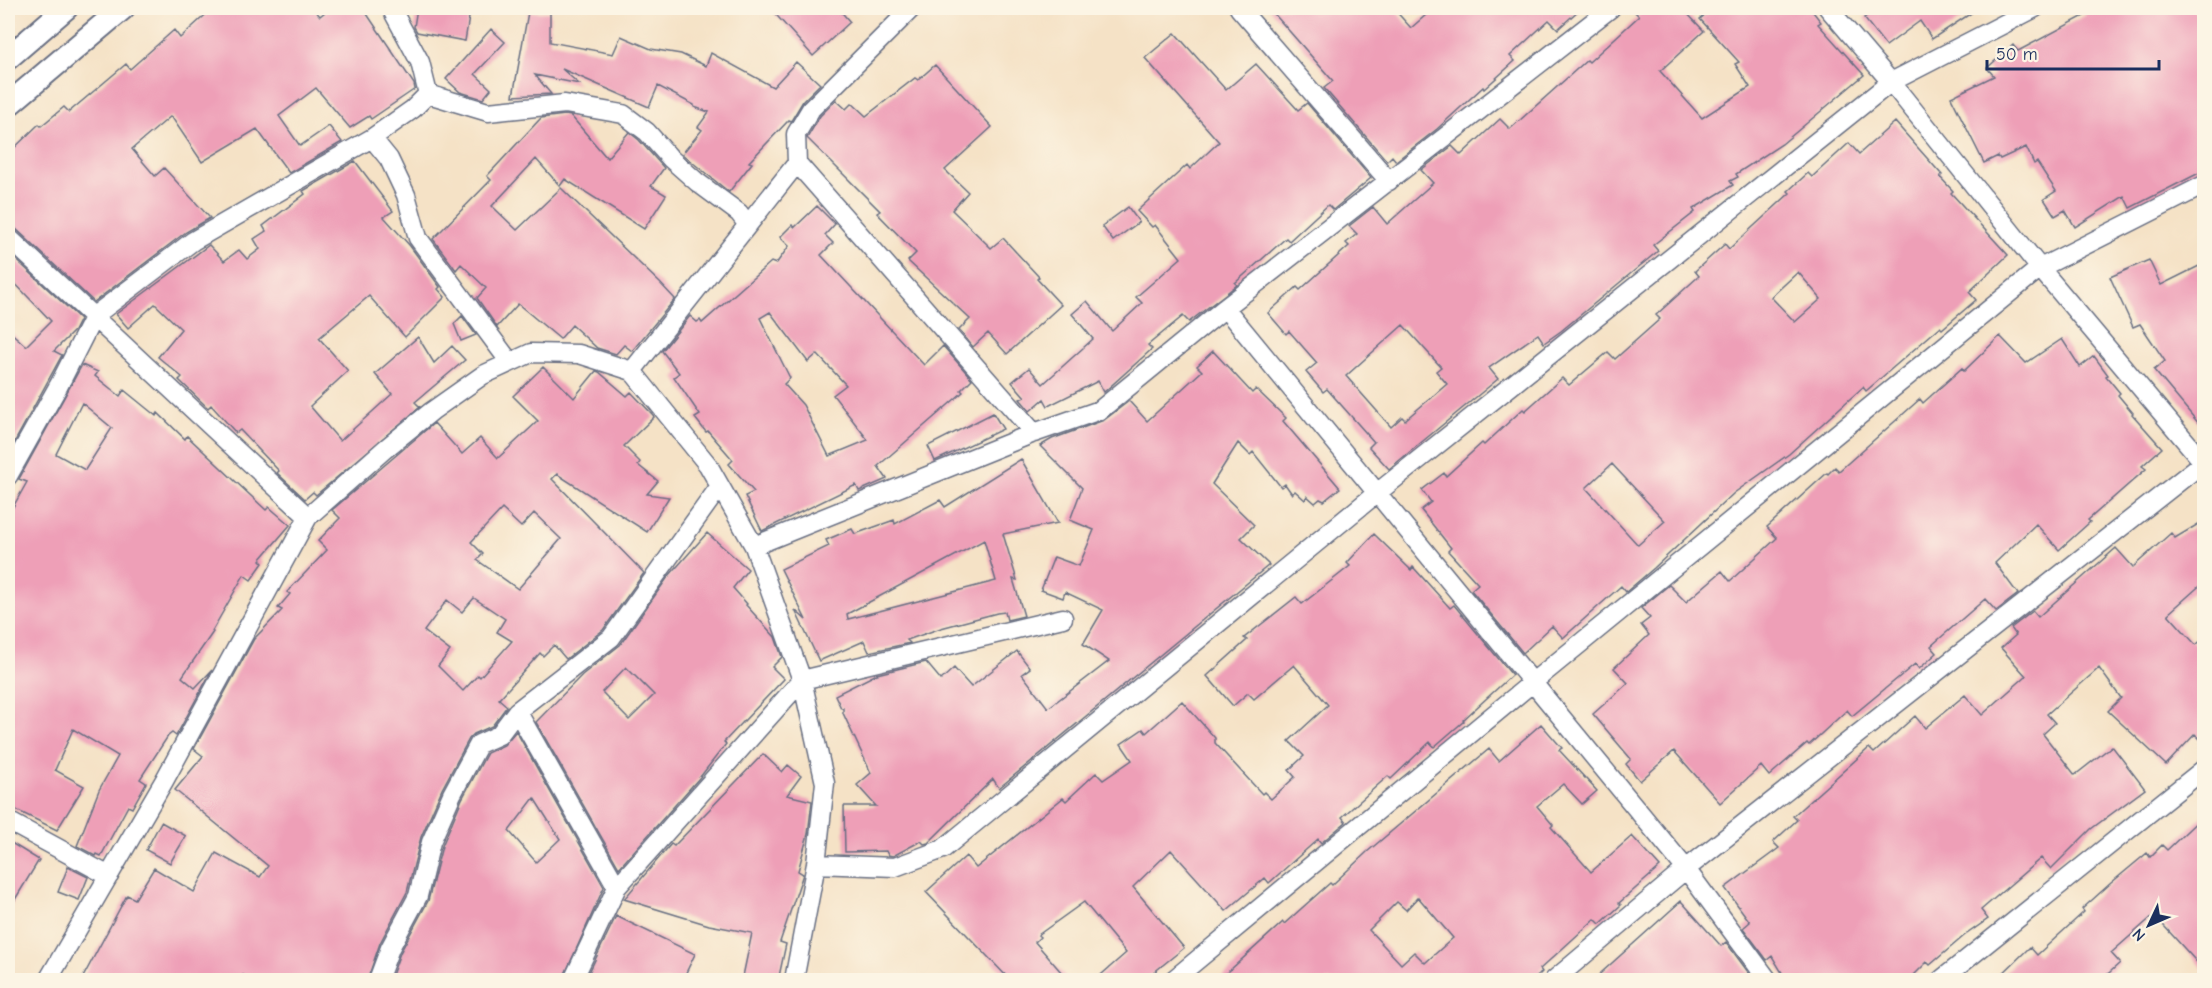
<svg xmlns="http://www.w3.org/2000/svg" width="2212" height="988" viewBox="0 0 2212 988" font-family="'Comic Neue',sans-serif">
	<rect width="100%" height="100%" fill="#fcf5e5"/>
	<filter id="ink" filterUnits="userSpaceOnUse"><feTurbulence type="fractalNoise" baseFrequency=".0167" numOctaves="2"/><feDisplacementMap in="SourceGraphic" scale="12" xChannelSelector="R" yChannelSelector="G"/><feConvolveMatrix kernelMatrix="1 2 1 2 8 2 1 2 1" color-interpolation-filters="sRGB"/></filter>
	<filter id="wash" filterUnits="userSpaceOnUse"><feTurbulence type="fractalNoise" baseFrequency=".008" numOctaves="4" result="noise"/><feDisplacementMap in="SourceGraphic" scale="24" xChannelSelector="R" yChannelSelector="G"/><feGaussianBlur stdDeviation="1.35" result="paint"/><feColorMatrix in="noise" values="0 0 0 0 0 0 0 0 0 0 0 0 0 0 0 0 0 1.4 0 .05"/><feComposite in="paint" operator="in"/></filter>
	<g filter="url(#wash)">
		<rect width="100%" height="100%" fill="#f5e2c6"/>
		<g id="blocks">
			<path fill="#ee9fb7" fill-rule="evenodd" d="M 213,8 L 313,8 L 320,16 L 330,8 L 363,8 L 414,84 L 415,89 L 371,119 L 369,116 L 350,128 L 316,88 L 279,116 L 300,146 L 329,126 L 342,142 L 289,173 L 257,129 L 202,162 L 171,116 L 132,149 L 155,176 L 164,168 L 210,218 L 186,232 L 94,302 L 16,229 L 8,226 L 8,154 L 39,124 L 41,126 L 64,107 L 69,112 L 126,64 L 130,69 L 174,30 L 180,38 Z
				M 417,8 L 453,8 L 470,11 L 465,41 L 417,32 L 414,27 Z
				M 770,8 L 838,8 L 850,22 L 813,56 Z
				M 1269,8 L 1393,8 L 1411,28 L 1434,8 L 1581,8 L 1558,29 L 1549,20 L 1510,56 L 1515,61 L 1484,89 L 1483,87 L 1437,129 L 1396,161 L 1392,156 L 1387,161 L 1324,88 L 1333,81 Z
				M 1631,8 L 1682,8 L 1704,31 L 1660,71 L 1702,118 L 1750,87 L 1735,64 L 1739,62 L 1700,19 L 1713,8 L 1810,8 L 1821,22 L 1818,24 L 1864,75 L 1782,144 L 1736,174 L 1738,177 L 1730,181 L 1733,185 L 1693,209 L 1695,212 L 1653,245 L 1658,251 L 1561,331 L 1544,343 L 1538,334 L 1489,368 L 1498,379 L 1389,469 L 1369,447 L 1374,442 L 1327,389 L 1323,392 L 1306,372 L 1317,363 L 1289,331 L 1286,334 L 1268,313 L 1297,287 L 1300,290 L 1349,246 L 1346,243 L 1357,234 L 1349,226 L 1373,207 L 1387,224 L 1433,183 L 1421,170 L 1452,146 L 1461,155 L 1500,119 L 1510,129 L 1587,60 L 1589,62 L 1639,16 ZM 1403,325 L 1441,367 L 1436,371 L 1447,384 L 1405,420 L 1402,417 L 1391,427 L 1346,376 Z
				M 1878,8 L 1979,8 L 1932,39 L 1920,21 L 1886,46 L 1864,18 Z
				M 2083,8 L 2193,8 L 2205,29 L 2205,170 L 2130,208 L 2124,196 L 2075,227 L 2065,210 L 2055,216 L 2044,199 L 2056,191 L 2037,162 L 2034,164 L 2026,147 L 2000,159 L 1998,156 L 1984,163 L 1951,97 L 1994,76 L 1987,68 L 2013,45 L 2018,51 L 2086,15 Z
				M 528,12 L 550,12 L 550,42 L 613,54 L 621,36 L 651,49 L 681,54 L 706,66 L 711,53 L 773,87 L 796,62 L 820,84 L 803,101 L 791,121 L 789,120 L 749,162 L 752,163 L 729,192 L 682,154 L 702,130 L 698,127 L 709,112 L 694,107 L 694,105 L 658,86 L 649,107 L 562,69 L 579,84 L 535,75 L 551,94 L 513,96 Z
				M 491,29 L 505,42 L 475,74 L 491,89 L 483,99 L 460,92 L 446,79 Z
				M 1175,33 L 1226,90 L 1256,64 L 1298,110 L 1307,103 L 1371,178 L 1333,210 L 1328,205 L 1289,241 L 1286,238 L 1235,283 L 1237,285 L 1189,322 L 1183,316 L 1148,345 L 1152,349 L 1104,392 L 1098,381 L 1048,406 L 1044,399 L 1030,411 L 1020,399 L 1025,397 L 1012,382 L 1029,368 L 1043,384 L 1093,339 L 1072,314 L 1087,301 L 1112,331 L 1142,303 L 1136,297 L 1181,258 L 1155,225 L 1152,227 L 1137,211 L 1187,165 L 1190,169 L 1219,142 L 1145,58 Z
				M 935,65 L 992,127 L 945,170 L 968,192 L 952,210 L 991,248 L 1003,238 L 1039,277 L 1037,279 L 1061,305 L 1007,354 L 988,333 L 973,347 L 959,330 L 970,319 L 908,261 L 916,253 L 877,213 L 880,211 L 807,138 L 820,116 L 836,100 L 846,109 L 852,103 L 866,116 L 915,78 L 918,80 Z
				M 565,115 L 571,116 L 607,158 L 629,132 L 639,140 L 664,168 L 651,186 L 666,195 L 644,229 L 565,179 L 560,186 L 536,159 L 492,206 L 517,230 L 561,188 L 660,283 L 675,299 L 632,351 L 624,345 L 616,354 L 597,348 L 572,325 L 560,339 L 518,304 L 497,327 L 477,298 L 486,288 L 461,264 L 456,270 L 433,239 L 491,180 L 487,176 L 541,118 Z
				M 1895,122 L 1942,175 L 1940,177 L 1953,191 L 1951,193 L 2008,255 L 1969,292 L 1976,300 L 1942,329 L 1940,327 L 1866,391 L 1863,387 L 1789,454 L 1734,493 L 1654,568 L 1626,592 L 1621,586 L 1563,638 L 1552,626 L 1523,653 L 1471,590 L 1478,584 L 1448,551 L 1451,548 L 1421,510 L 1431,502 L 1422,490 L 1444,473 L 1446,476 L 1482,443 L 1484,445 L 1523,409 L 1525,411 L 1562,378 L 1569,385 L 1608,352 L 1615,359 L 1660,319 L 1656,315 L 1699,276 L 1695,271 L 1725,244 L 1729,249 L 1790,193 L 1788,191 L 1808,173 L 1812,177 L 1849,143 L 1859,154 ZM 1798,272 L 1821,299 L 1795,322 L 1771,297 ZM 1612,464 L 1665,521 L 1638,545 L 1586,488 Z
				M 355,161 L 393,211 L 384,217 L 410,246 L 440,287 L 438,289 L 445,297 L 405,337 L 369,296 L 319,338 L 348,371 L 310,406 L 340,441 L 392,394 L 375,374 L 418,337 L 434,363 L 452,346 L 465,360 L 415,402 L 420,407 L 316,495 L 313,492 L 305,499 L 277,473 L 279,471 L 240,430 L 236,433 L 211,405 L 208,408 L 179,380 L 182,377 L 158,357 L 181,329 L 155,304 L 128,328 L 116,314 L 209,245 L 224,261 L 239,250 L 247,259 L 260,249 L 254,239 L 266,231 L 263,226 L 305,194 L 303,191 Z
				M 817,206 L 835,224 L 825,235 L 833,243 L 821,255 L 924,365 L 943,346 L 972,379 L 961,390 L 963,392 L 878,466 L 887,479 L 859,491 L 856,485 L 762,531 L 745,496 L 754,492 L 729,464 L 733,460 L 708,431 L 706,432 L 695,418 L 700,415 L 674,377 L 679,373 L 662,351 L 690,316 L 697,322 L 700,320 L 702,323 L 771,262 L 776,264 L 789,246 L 780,237 L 792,225 L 795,227 ZM 770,312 L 808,362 L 817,354 L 846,385 L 833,395 L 868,440 L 829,456 L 803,405 L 784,384 L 790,378 L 760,318 Z
				M 1128,207 L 1139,222 L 1113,241 L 1102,226 Z
				M 8,252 L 80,319 L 74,331 L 54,351 L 62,355 L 8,454 L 8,330 L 26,346 L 51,321 L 8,276 Z
				M 2149,260 L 2161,285 L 2205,263 L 2205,431 L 2154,370 L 2165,361 L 2140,324 L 2133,327 L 2110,277 Z
				M 462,316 L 476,335 L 461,341 L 454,324 Z
				M 2000,336 L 2026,363 L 2062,339 L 2080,367 L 2094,356 L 2108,375 L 2106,376 L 2120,393 L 2118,395 L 2133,413 L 2132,414 L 2162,448 L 2142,466 L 2146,469 L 2088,520 L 2090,522 L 2059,550 L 2036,524 L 1995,563 L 2018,594 L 1996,611 L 1985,599 L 1931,646 L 1937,653 L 1919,669 L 1915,664 L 1852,716 L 1847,710 L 1809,745 L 1807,743 L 1769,776 L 1761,766 L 1720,803 L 1674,751 L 1640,781 L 1626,764 L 1631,759 L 1593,714 L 1628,683 L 1614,668 L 1649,635 L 1641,625 L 1650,618 L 1641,608 L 1669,585 L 1686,602 L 1722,571 L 1730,581 L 1777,538 L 1767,527 L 1827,473 L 1828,474 L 1835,467 L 1839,471 L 1920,399 L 1923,403 L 1962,368 L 1964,371 Z
				M 1213,351 L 1252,393 L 1256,389 L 1286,418 L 1283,421 L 1340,488 L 1324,501 L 1320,499 L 1315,503 L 1307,496 L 1305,500 L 1295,491 L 1292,494 L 1285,484 L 1281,487 L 1253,452 L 1250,455 L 1238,443 L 1212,484 L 1254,525 L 1241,538 L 1269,565 L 999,788 L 993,779 L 928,843 L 924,844 L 921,841 L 893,856 L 888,855 L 886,851 L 845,852 L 844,806 L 876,806 L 857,785 L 871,773 L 843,713 L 843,708 L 841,708 L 835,695 L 877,674 L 926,662 L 941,680 L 954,668 L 971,687 L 1017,651 L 1030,668 L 1022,674 L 1048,708 L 1109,661 L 1083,644 L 1103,610 L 1065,592 L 1063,598 L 1041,590 L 1054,557 L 1079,566 L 1094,530 L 1070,520 L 1082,488 L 1040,446 L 1052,439 L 1104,420 L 1129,401 L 1147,421 L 1202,371 L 1197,366 Z
				M 82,365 L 98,372 L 95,376 L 120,396 L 124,390 L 156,416 L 158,413 L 185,439 L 187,436 L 266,510 L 269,507 L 290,525 L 260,560 L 263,563 L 251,580 L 244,575 L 212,631 L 213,632 L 182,677 L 195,688 L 212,670 L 176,736 L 172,733 L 168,736 L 140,779 L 146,783 L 132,808 L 128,806 L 101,856 L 97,854 L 96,856 L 77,846 L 99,790 L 118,756 L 73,729 L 55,770 L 84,786 L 57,830 L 8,806 L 8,516 L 27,482 L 19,479 ZM 82,403 L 112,428 L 85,470 L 56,454 Z
				M 543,367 L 574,398 L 596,371 L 599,372 L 627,396 L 631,392 L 653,415 L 654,417 L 624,446 L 640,462 L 638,465 L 658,481 L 647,494 L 669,497 L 647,532 L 557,474 L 552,479 L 644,573 L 603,630 L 566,659 L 554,645 L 543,656 L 540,653 L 499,699 L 507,706 L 492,726 L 474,734 L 469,739 L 442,789 L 421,837 L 407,892 L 380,943 L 367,981 L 255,981 L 243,975 L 239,981 L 81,981 L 127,895 L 135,899 L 154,868 L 194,892 L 216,853 L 260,877 L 268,866 L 175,790 L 203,756 L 194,749 L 254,639 L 282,610 L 278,608 L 290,594 L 287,592 L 327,550 L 318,541 L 340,518 L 332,510 L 434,423 L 462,454 L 480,438 L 498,458 L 538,421 L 513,396 ZM 502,509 L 521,527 L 534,513 L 561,539 L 518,589 L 477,560 L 483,554 L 471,542 ZM 474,598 L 505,619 L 497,632 L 512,641 L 480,677 L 478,675 L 463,691 L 438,666 L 450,651 L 424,631 L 447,600 L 462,612 Z
				M 993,413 L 1003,429 L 935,461 L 928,446 Z
				M 1021,459 L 1058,523 L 1003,534 L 1017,580 L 1013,579 L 1024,616 L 1007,620 L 1005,612 L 997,613 L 941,628 L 907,640 L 910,643 L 869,652 L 864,641 L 819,661 L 795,610 L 806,620 L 781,569 L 829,546 L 826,540 L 852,529 L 855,534 L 894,520 L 895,524 L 940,500 L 945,507 ZM 984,540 L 996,581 L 848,619 L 847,614 Z
				M 2205,520 L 2205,581 L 2168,614 L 2196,645 L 2205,637 L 2205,744 L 2195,734 L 2166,765 L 2108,711 L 2121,698 L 2099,668 L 2047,714 L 2055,723 L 2043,734 L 2075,775 L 2112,746 L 2145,789 L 2091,829 L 2051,869 L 2041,858 L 1981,910 L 1988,919 L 1964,936 L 1930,965 L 1927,962 L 1908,981 L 1787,981 L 1772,956 L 1767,960 L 1743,928 L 1750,922 L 1725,888 L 1779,848 L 1773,842 L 1797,820 L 1793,816 L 1869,748 L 1874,753 L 1915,716 L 1925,728 L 1965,695 L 1982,715 L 2026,676 L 2001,648 L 2016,635 L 2011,628 L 2033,611 L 2038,617 L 2116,548 L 2133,567 L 2171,533 L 2175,538 Z
				M 707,533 L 748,569 L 733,588 L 747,604 L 746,605 L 775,637 L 782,657 L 772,667 L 784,679 L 724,742 L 726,744 L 700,777 L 619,868 L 536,722 L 582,675 L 620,645 L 668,577 ZM 626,667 L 654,695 L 629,720 L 602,692 Z
				M 1374,534 L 1411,570 L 1413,567 L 1450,608 L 1454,605 L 1512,675 L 1463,720 L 1464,721 L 1434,747 L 1430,742 L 1391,779 L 1388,776 L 1342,817 L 1346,822 L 1321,843 L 1318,839 L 1269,883 L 1265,878 L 1226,911 L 1171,850 L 1133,887 L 1184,948 L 1143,981 L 1094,981 L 1126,953 L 1084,902 L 1038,935 L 1040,937 L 1035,942 L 1069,981 L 1011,981 L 926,892 L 966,856 L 976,868 L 1063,798 L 1066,801 L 1096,773 L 1103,780 L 1132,760 L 1121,744 L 1143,729 L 1146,733 L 1182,701 L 1215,738 L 1215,743 L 1262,794 L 1264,792 L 1271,799 L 1295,777 L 1289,770 L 1304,756 L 1289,741 L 1328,705 L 1294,665 L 1254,699 L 1248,693 L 1233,706 L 1207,676 L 1247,640 L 1244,638 L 1296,597 L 1302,604 L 1350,566 L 1347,563 Z
				M 1541,724 L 1562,748 L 1559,750 L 1597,791 L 1582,804 L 1563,784 L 1537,806 L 1553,825 L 1551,827 L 1591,872 L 1632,836 L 1660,867 L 1619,903 L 1621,905 L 1600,924 L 1595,919 L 1540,969 L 1542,972 L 1533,981 L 1218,981 L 1283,922 L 1284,924 L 1330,883 L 1332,885 L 1367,852 L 1489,749 L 1499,761 ZM 1418,897 L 1453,938 L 1425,963 L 1414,952 L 1401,964 L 1369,930 L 1397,902 L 1406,910 Z
				M 516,731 L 604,887 L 562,981 L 390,981 L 400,953 L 428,901 L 442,846 L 462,799 L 487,753 L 504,745 ZM 534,798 L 560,839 L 536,862 L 509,831 Z
				M 763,754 L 782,772 L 788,765 L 801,776 L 787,795 L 812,801 L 808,834 L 798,871 L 803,874 L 780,942 L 786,944 L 778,981 L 742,981 L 752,933 L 709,925 L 624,899 L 671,844 L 674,846 Z
				M 2205,814 L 2205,971 L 2154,915 L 2111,953 L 2120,963 L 2100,981 L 1995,981 L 2030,947 L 2037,955 L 2084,912 L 2082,909 L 2111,883 L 2147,853 L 2150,857 L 2162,845 L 2167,850 Z
				M 161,822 L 186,836 L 170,863 L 146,850 Z
				M 8,841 L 39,860 L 8,911 Z
				M 68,867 L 88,877 L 79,900 L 58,892 Z
				M 1681,901 L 1721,946 L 1726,942 L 1751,976 L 1746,981 L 1592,981 Z
				M 616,916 L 695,954 L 682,981 L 585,981 Z"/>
		</g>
	</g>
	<g filter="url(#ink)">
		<use href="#blocks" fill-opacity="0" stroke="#676e82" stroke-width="1.5"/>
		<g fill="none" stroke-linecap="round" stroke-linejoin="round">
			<g stroke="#676e82" stroke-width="21">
				<path id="minor" d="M 391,8 L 420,62 L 428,94
					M 912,8 L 811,109 L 796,134 L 797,163 L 1034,433
					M 1239,8 L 1389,181
					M 1828,8 L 1891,82 L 2040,268 L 2204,463
					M 428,94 L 488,112 L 565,104 L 623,114 L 647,132 L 671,159 L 697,182 L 739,213 L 748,225
					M 372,138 L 389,159 L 406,195 L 418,238 L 509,361
					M 8,237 L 308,517
					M 1225,308 L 1686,869 L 1768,980
					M 632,371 L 797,163
					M 8,476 L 59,385 L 94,316 L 193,241 L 372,138 L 413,109 L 428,94
					M 754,546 L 1034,433 L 1100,410 L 1225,308 L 1611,8
					M 517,711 L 617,887
					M 8,821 L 109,876
					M 816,864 L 895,867 L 943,849 L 1377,493 L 1891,82 L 2035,8
					M 48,980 L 164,781 L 308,517 L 385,449 L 432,411 L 483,375 L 531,353 L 579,354 L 632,371 L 708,465 L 754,546 L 802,680 L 825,783 L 816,864 L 794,980
					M 378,980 L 390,948 L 418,896 L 431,842 L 452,794 L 479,744 L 499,735 L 517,711 L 611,638 L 720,486
					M 573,980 L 617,887 L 802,680 L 1063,618
					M 1173,980 L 1533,682 L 2040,268 L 2204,185
					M 1554,980 L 1686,869 L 2204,462
					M 1941,980 L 2204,769"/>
			</g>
			<g stroke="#676e82" stroke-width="26">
				<path id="tertiary" d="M 8,58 L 66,8
					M 8,105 L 123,8"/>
			</g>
			<use href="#minor" stroke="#fff" stroke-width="18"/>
			<use href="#tertiary" stroke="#fff" stroke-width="22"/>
		</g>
	</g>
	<rect width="2212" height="988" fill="none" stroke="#fcf5e5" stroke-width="30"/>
	<g transform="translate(2149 925) rotate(226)" stroke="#fcf5e5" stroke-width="4.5" paint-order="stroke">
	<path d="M0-4.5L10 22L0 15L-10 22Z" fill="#1b2f5e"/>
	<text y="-9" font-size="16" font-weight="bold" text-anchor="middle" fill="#1b2f5e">N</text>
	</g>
	<path d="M1987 60v9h172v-9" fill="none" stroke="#1b2f5e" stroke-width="3"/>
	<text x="1996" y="60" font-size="18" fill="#1b2f5e" stroke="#fcf5e5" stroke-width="4.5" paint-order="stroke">50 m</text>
</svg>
